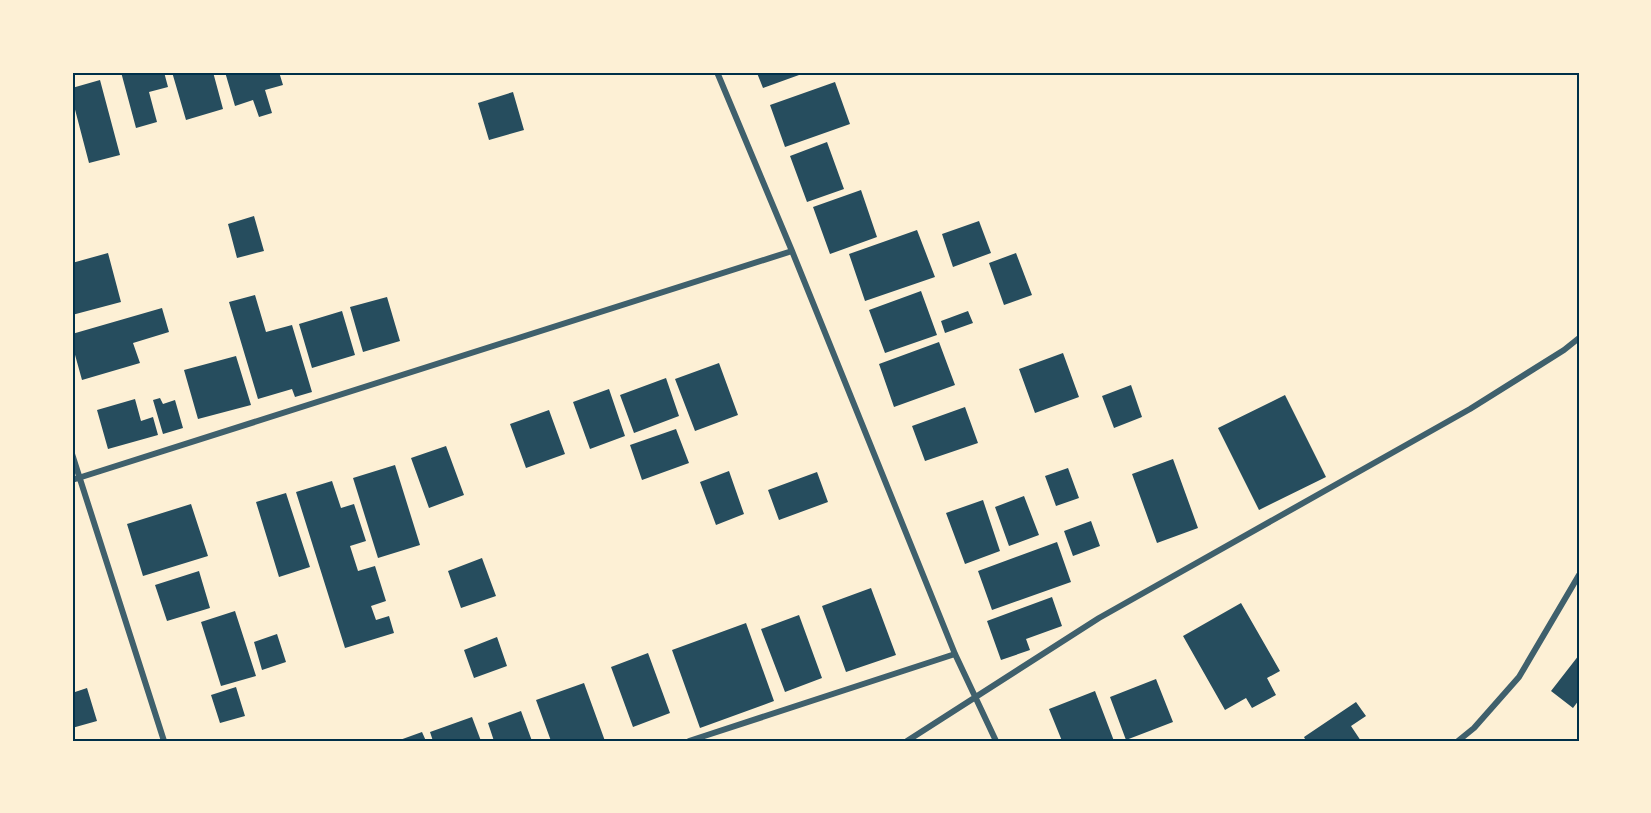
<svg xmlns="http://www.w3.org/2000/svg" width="1651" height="813" viewBox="0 0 1651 813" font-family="'IBM Plex Serif',serif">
	<rect width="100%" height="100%" fill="#fdf0d5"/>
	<path fill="#264d5e" d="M 121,72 L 164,72 L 168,87 L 149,92 L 157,122 L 136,128 Z
		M 172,72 L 202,72 L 203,75 L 213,72 L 223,109 L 186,120 Z
		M 225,72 L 279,72 L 283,85 L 265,90 L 272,113 L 259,117 L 253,100 L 235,106 Z
		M 760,72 L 798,72 L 799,75 L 763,88 L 757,73 Z
		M 100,80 L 120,155 L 89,163 L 72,98 L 72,88 Z
		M 835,82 L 850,124 L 785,147 L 770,105 Z
		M 513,92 L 524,130 L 489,140 L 478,103 Z
		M 827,142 L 844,189 L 807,202 L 790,156 Z
		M 861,190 L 877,237 L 830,254 L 813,207 Z
		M 254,216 L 264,251 L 237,258 L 228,224 Z
		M 979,221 L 991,253 L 953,267 L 942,234 Z
		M 917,230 L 935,277 L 865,301 L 849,254 Z
		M 108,253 L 121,302 L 72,315 L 72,263 Z
		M 1016,253 L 1032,295 L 1004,305 L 989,263 Z
		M 921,291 L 937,335 L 885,353 L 869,310 Z
		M 255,295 L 266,332 L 292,325 L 312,392 L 295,397 L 292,389 L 258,399 L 229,302 Z
		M 387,297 L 400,341 L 363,352 L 350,307 Z
		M 162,308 L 169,332 L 133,343 L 140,363 L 82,380 L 72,344 L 72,334 Z
		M 342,311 L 355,355 L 312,368 L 299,324 Z
		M 968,311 L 973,323 L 945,333 L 941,321 Z
		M 939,342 L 955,385 L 894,407 L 879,364 Z
		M 1063,353 L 1079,397 L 1035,413 L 1019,369 Z
		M 236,356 L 251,405 L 198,419 L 184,370 Z
		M 719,363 L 738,415 L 695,431 L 675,379 Z
		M 666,378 L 679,416 L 634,433 L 620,395 Z
		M 1131,385 L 1142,417 L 1114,428 L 1102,396 Z
		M 609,389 L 625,436 L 590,449 L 573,402 Z
		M 1285,395 L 1326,477 L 1259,510 L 1218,428 Z
		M 160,398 L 163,404 L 175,400 L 183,428 L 163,434 L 153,400 Z
		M 135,399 L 141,421 L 153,417 L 158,435 L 108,449 L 97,410 Z
		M 965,407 L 978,443 L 925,461 L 912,426 Z
		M 549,410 L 565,454 L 526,468 L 510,424 Z
		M 676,429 L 689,463 L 642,480 L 630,445 Z
		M 446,446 L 464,495 L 429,508 L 411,458 Z
		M 1173,459 L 1198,528 L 1157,543 L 1132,474 Z
		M 395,465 L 420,545 L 378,558 L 353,478 Z
		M 1068,468 L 1079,498 L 1056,506 L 1045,476 Z
		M 729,471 L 744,514 L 716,525 L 700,482 Z
		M 817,472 L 828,502 L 779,520 L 768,490 Z
		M 332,481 L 341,508 L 354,504 L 366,541 L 350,546 L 358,571 L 375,566 L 386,601 L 371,606 L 376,620 L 389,616 L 394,633 L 345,648 L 296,492 Z
		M 286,493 L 310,567 L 279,577 L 256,502 Z
		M 1024,496 L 1039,535 L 1009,546 L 995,507 Z
		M 983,500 L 1000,551 L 965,564 L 946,513 Z
		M 191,504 L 208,556 L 143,576 L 127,524 Z
		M 1091,521 L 1100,546 L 1073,556 L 1064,531 Z
		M 1057,542 L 1071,582 L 992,610 L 978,571 Z
		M 482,558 L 496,596 L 461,608 L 448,571 Z
		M 199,571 L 210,608 L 167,621 L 155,585 Z
		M 871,588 L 896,655 L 846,672 L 822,606 Z
		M 1052,597 L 1062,626 L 1026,639 L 1030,650 L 1001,660 L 987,621 Z
		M 1241,603 L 1280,671 L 1267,678 L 1276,695 L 1252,708 L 1246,698 L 1225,710 L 1183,636 Z
		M 235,611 L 256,676 L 221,686 L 201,622 Z
		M 799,615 L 822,678 L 785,692 L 761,629 Z
		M 746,623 L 774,701 L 700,728 L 672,650 Z
		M 277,634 L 286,662 L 262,670 L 254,642 Z
		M 497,637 L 507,666 L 474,678 L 464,650 Z
		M 648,653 L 670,713 L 633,727 L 611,667 Z
		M 1579,655 L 1579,700 L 1573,708 L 1551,691 Z
		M 1156,679 L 1173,722 L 1126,740 L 1110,697 Z
		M 584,683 L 605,741 L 551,741 L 536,700 Z
		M 236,687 L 245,716 L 220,723 L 211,695 Z
		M 87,688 L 97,721 L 72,728 L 72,693 Z
		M 1095,691 L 1114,741 L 1062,741 L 1049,709 Z
		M 1356,702 L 1366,716 L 1351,726 L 1361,741 L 1306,741 L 1304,737 Z
		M 521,711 L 532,741 L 494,741 L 488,723 Z
		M 472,717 L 481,741 L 433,741 L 430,732 Z
		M 422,732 L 426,741 L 397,741 Z"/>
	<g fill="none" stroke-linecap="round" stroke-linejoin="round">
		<path stroke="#3f606c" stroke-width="6" d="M 717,72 L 792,251 L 955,654 L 996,741
			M 72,454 L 164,741
			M 72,480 L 792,251
			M 689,741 L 955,654
			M 907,741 L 1099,618 L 1470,409 L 1564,350 L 1579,338
			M 1458,741 L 1474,728 L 1519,677 L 1579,575"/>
	</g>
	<rect width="1651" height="813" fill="none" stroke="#fdf0d5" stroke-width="147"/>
	<rect x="74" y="74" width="1504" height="666" fill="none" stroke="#003049" stroke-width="2"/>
</svg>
